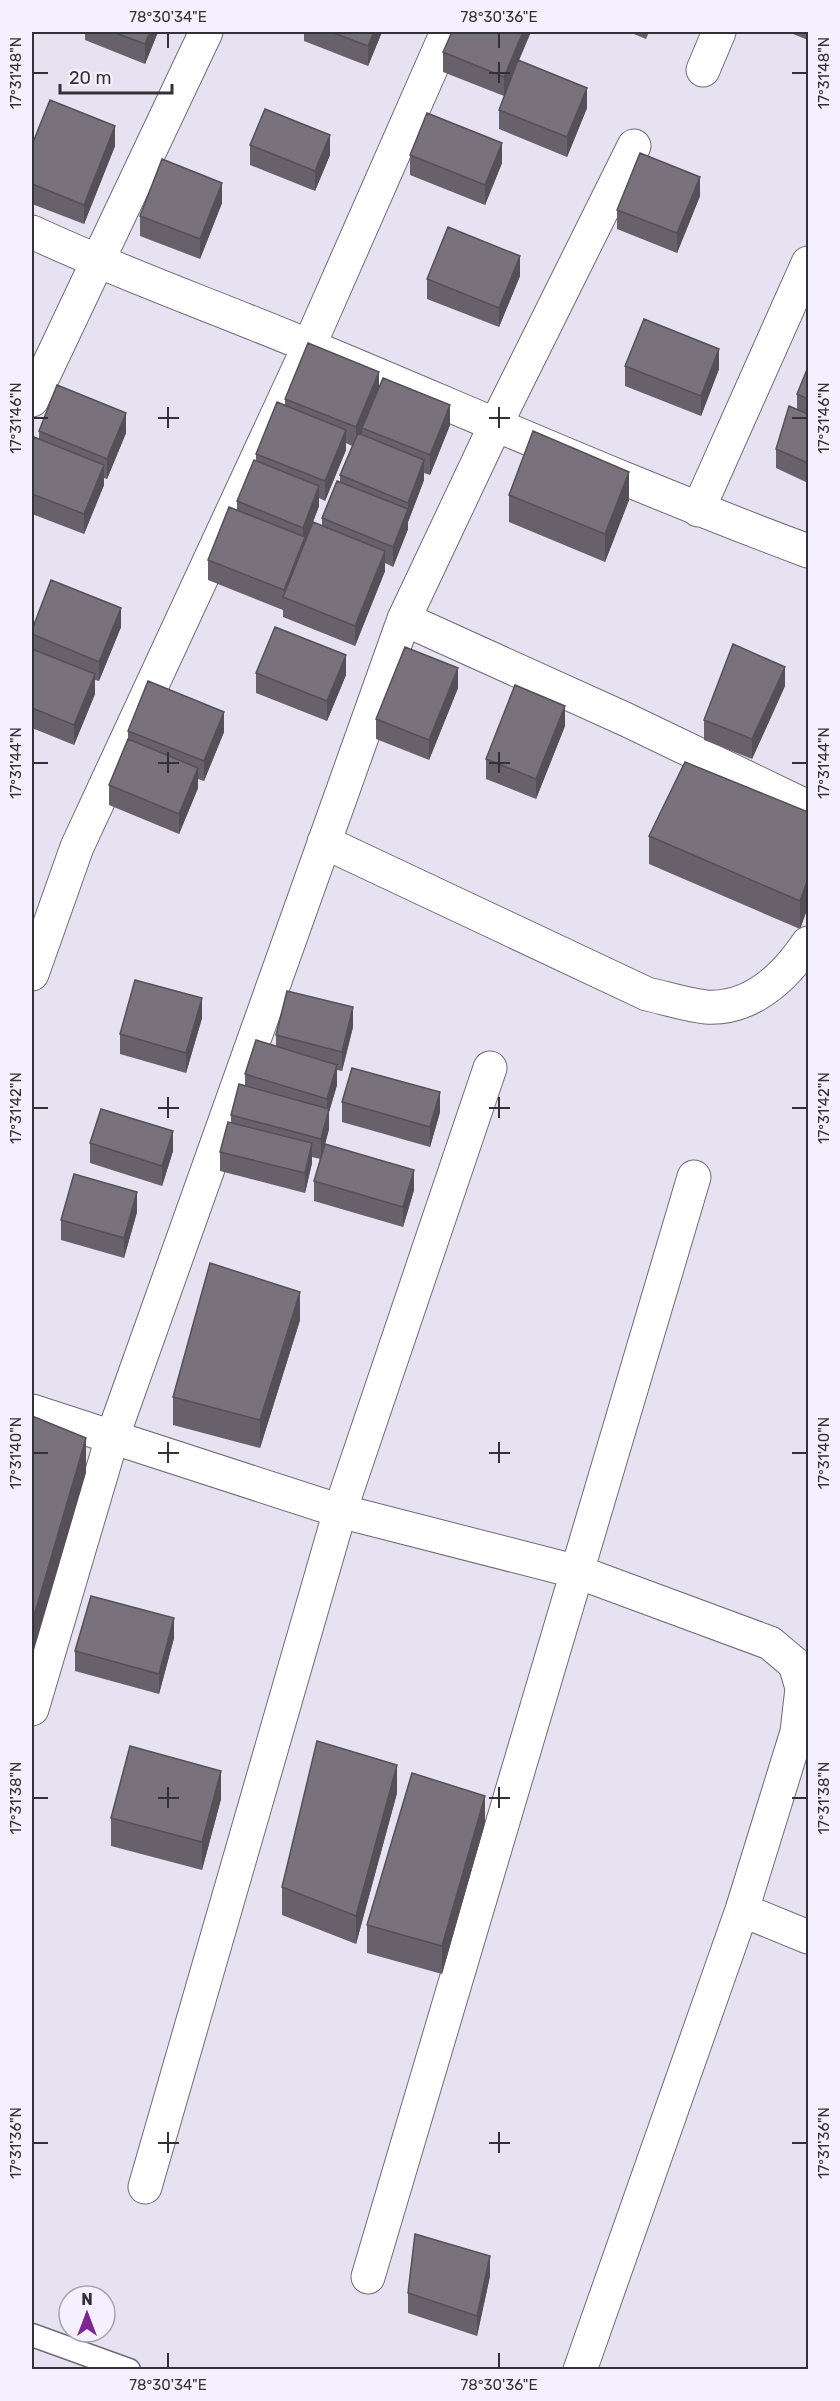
<svg xmlns="http://www.w3.org/2000/svg" width="840" height="2401" viewBox="0 0 840 2401" font-family="Rubik,sans-serif">
	<rect width="100%" height="100%" fill="#e7e2f1"/>
	<g fill="none" stroke-linecap="round" stroke-linejoin="round">
		<g stroke="#6f6b78" stroke-width="25">
			<path id="lane" d="M 32,2335 L 129,2370"/>
		</g>
		<g stroke="#6f6b78" stroke-width="35">
			<path id="street" d="M 703,70 L 719,32
				M 32,232 C 122,274 216,307 309,346 C 475,415 639,488 808,551
				M 32,400 L 206,32
				M 698,510 L 808,263
				M 404,619 L 627,720 L 808,807
				M 324,842 L 647,994 C 666,998 686,1005 706,1007 C 751,1010 785,977 808,943
				M 32,974 L 77,847 L 309,346 L 447,32
				M 32,1411 L 340,1511 L 578,1572 L 770,1643 L 795,1664 L 802,1688 L 797,1732 L 742,1910 L 580,2370
				M 32,1709 L 112,1438 L 404,619 L 495,426 L 634,146
				M 742,1910 L 808,1937
				M 145,2187 L 340,1511 L 490,1068
				M 368,2277 L 694,1177"/>
		</g>
		<use href="#lane" stroke="#fff" stroke-width="22"/>
		<use href="#street" stroke="#fff" stroke-width="33"/>
	</g>
	<path fill="#68616b" fill-rule="evenodd" d="M 85,32 L 158,32 L 145,64 L 85,40 Z
		M 304,32 L 382,32 L 368,66 L 304,41 Z
		M 629,32 L 649,32 L 646,39 Z
		M 788,32 L 808,32 L 808,40 Z
		M 443,52 L 519,61 L 587,108 L 567,157 L 499,129 L 499,110 L 504,96 L 443,72 Z
		M 32,145 L 115,146 L 84,224 L 32,204 Z
		M 250,145 L 330,155 L 315,191 L 250,165 Z
		M 410,155 L 502,163 L 485,205 L 410,175 Z
		M 700,196 L 677,253 L 617,229 L 617,210 Z
		M 222,203 L 200,259 L 140,236 L 140,216 Z
		M 520,276 L 499,327 L 427,299 L 427,279 Z
		M 625,366 L 719,369 L 701,416 L 625,386 Z
		M 808,367 L 808,483 L 776,468 L 776,449 L 797,409 L 797,394 Z
		M 379,387 L 450,425 L 430,475 L 424,473 L 424,480 L 408,522 L 408,529 L 393,567 L 385,563 L 385,571 L 355,646 L 283,617 L 283,610 L 208,580 L 208,560 L 237,510 L 237,501 L 256,460 L 256,454 L 285,405 L 285,399 ZM 346,443 L 352,446 L 340,475 L 340,482 L 322,518 L 322,526 L 313,522 L 319,506 L 319,498 L 325,501 L 346,450 Z
		M 39,431 L 126,433 L 107,479 L 104,478 L 104,485 L 84,534 L 32,514 L 32,443 L 39,439 Z
		M 509,495 L 629,500 L 605,562 L 509,522 Z
		M 121,627 L 99,681 L 95,680 L 95,694 L 74,745 L 32,728 L 32,630 Z
		M 256,673 L 346,675 L 327,721 L 256,693 Z
		M 785,686 L 752,759 L 704,740 L 704,720 Z
		M 458,688 L 429,760 L 376,739 L 376,719 Z
		M 565,726 L 536,799 L 486,779 L 486,759 Z
		M 128,731 L 224,732 L 204,781 L 198,779 L 198,788 L 179,834 L 109,805 L 109,785 L 128,739 Z
		M 808,812 L 808,907 L 800,929 L 649,864 L 649,836 Z
		M 202,1018 L 186,1073 L 120,1054 L 120,1034 Z
		M 353,1027 L 342,1071 L 337,1070 L 337,1085 L 329,1112 L 329,1129 L 325,1144 L 414,1190 L 403,1227 L 314,1201 L 314,1181 L 320,1159 L 312,1157 L 312,1163 L 305,1193 L 220,1171 L 220,1152 L 231,1122 L 231,1115 L 245,1086 L 245,1074 L 276,1046 L 276,1035 Z
		M 342,1102 L 440,1112 L 430,1147 L 342,1122 Z
		M 90,1143 L 173,1151 L 162,1186 L 90,1163 Z
		M 137,1212 L 124,1258 L 61,1240 L 61,1220 Z
		M 300,1320 L 260,1448 L 173,1425 L 173,1397 Z
		M 174,1638 L 159,1694 L 75,1671 L 75,1651 Z
		M 397,1793 L 356,1944 L 282,1915 L 282,1887 Z
		M 221,1799 L 202,1870 L 111,1846 L 111,1818 Z
		M 485,1823 L 442,1974 L 367,1953 L 367,1925 Z
		M 490,2276 L 477,2336 L 408,2313 L 408,2293 Z"/>
	<path fill="#554f57" d="M 150,32 L 158,32 L 145,64 L 145,44 Z
		M 374,32 L 382,32 L 368,66 L 368,46 Z
		M 523,32 L 531,32 L 504,96 L 504,77 Z
		M 587,88 L 587,108 L 567,157 L 567,137 Z
		M 33,108 L 33,128 L 32,133 L 32,113 Z
		M 115,126 L 115,146 L 84,224 L 84,205 Z
		M 330,135 L 330,155 L 315,191 L 315,171 Z
		M 502,143 L 502,163 L 485,205 L 485,185 Z
		M 700,177 L 700,196 L 677,253 L 677,233 Z
		M 222,183 L 222,203 L 200,259 L 200,239 Z
		M 520,256 L 520,276 L 499,327 L 499,308 Z
		M 719,349 L 719,369 L 701,416 L 701,396 Z
		M 379,372 L 379,391 L 362,428 L 362,433 L 356,447 L 356,427 Z
		M 450,405 L 450,425 L 430,475 L 430,455 Z
		M 126,413 L 126,433 L 107,479 L 107,459 Z
		M 346,430 L 346,450 L 325,501 L 325,481 Z
		M 424,460 L 424,480 L 408,522 L 408,529 L 393,567 L 393,547 L 408,509 L 408,503 Z
		M 104,465 L 104,485 L 84,534 L 84,514 Z
		M 629,472 L 629,500 L 605,562 L 605,534 Z
		M 319,486 L 319,506 L 284,597 L 284,590 L 303,543 L 303,528 Z
		M 385,551 L 385,571 L 355,646 L 355,626 Z
		M 121,608 L 121,627 L 99,681 L 99,662 Z
		M 346,655 L 346,675 L 327,721 L 327,701 Z
		M 785,667 L 785,686 L 752,759 L 752,739 Z
		M 458,668 L 458,688 L 429,760 L 429,740 Z
		M 95,674 L 95,694 L 74,745 L 74,725 Z
		M 565,706 L 565,726 L 536,799 L 536,779 Z
		M 224,712 L 224,732 L 204,781 L 204,761 Z
		M 198,768 L 198,788 L 179,834 L 179,814 Z
		M 808,879 L 808,907 L 800,929 L 800,901 Z
		M 202,998 L 202,1018 L 186,1073 L 186,1053 Z
		M 353,1007 L 353,1027 L 342,1071 L 342,1052 Z
		M 337,1065 L 337,1085 L 329,1112 L 329,1129 L 321,1159 L 321,1139 L 327,1118 L 327,1099 Z
		M 440,1092 L 440,1112 L 430,1147 L 430,1127 Z
		M 173,1131 L 173,1151 L 162,1186 L 162,1166 Z
		M 312,1143 L 312,1163 L 305,1193 L 305,1173 Z
		M 414,1170 L 414,1190 L 403,1227 L 403,1207 Z
		M 137,1192 L 137,1212 L 124,1258 L 124,1238 Z
		M 300,1292 L 300,1320 L 260,1448 L 260,1420 Z
		M 86,1438 L 86,1473 L 32,1657 L 32,1623 Z
		M 174,1618 L 174,1638 L 159,1694 L 159,1674 Z
		M 397,1765 L 397,1793 L 356,1944 L 356,1916 Z
		M 221,1771 L 221,1799 L 202,1870 L 202,1842 Z
		M 485,1796 L 485,1823 L 442,1974 L 442,1946 Z
		M 490,2256 L 490,2276 L 477,2336 L 477,2316 Z"/>
	<path fill="#79717c" stroke="#554f57" stroke-width="1.5" d="M 113,32 L 150,32 L 145,44 Z
		M 331,32 L 374,32 L 368,46 Z
		M 452,32 L 523,32 L 504,77 L 443,52 Z
		M 518,60 L 587,88 L 567,137 L 499,110 Z
		M 50,100 L 115,126 L 84,205 L 32,184 L 32,145 Z
		M 265,109 L 330,135 L 315,171 L 250,145 Z
		M 427,113 L 502,143 L 485,185 L 410,155 Z
		M 640,153 L 700,177 L 677,233 L 617,210 Z
		M 162,159 L 222,183 L 200,239 L 140,216 Z
		M 448,227 L 520,256 L 499,308 L 427,279 Z
		M 644,319 L 719,349 L 701,396 L 625,366 Z
		M 308,343 L 379,372 L 356,427 L 285,399 Z
		M 808,367 L 808,399 L 797,394 Z
		M 383,378 L 450,405 L 430,455 L 362,428 Z
		M 57,385 L 126,413 L 107,459 L 39,431 Z
		M 277,402 L 346,430 L 325,481 L 256,454 Z
		M 789,406 L 808,414 L 808,463 L 776,449 Z
		M 533,431 L 629,472 L 605,534 L 509,495 Z
		M 358,433 L 424,460 L 408,503 L 340,475 Z
		M 34,437 L 104,465 L 84,514 L 32,494 L 32,443 Z
		M 254,460 L 319,486 L 303,528 L 237,501 Z
		M 337,481 L 408,509 L 393,547 L 322,518 Z
		M 229,507 L 305,537 L 284,590 L 208,560 Z
		M 313,522 L 385,551 L 355,626 L 283,597 Z
		M 51,580 L 121,608 L 99,662 L 32,634 L 32,630 Z
		M 275,627 L 346,655 L 327,701 L 256,673 Z
		M 733,644 L 785,667 L 752,739 L 704,720 Z
		M 405,647 L 458,668 L 429,740 L 376,719 Z
		M 32,649 L 95,674 L 74,725 L 32,708 Z
		M 148,681 L 224,712 L 204,761 L 128,731 Z
		M 515,685 L 565,706 L 536,779 L 486,759 Z
		M 128,739 L 198,768 L 179,814 L 109,785 Z
		M 685,762 L 808,812 L 808,879 L 800,901 L 649,836 Z
		M 135,980 L 202,998 L 186,1053 L 120,1034 Z
		M 287,991 L 353,1007 L 342,1052 L 276,1035 Z
		M 256,1040 L 337,1065 L 327,1099 L 245,1074 Z
		M 352,1068 L 440,1092 L 430,1127 L 342,1102 Z
		M 239,1084 L 329,1109 L 321,1139 L 231,1115 Z
		M 101,1109 L 173,1131 L 162,1166 L 90,1143 Z
		M 228,1122 L 312,1143 L 305,1173 L 220,1152 Z
		M 325,1144 L 414,1170 L 403,1207 L 314,1181 Z
		M 74,1174 L 137,1192 L 124,1238 L 61,1220 Z
		M 210,1263 L 300,1292 L 260,1420 L 173,1397 Z
		M 32,1416 L 86,1438 L 32,1623 Z
		M 91,1596 L 174,1618 L 159,1674 L 75,1651 Z
		M 317,1741 L 397,1765 L 356,1916 L 282,1887 Z
		M 130,1746 L 221,1771 L 202,1842 L 111,1818 Z
		M 412,1773 L 485,1796 L 442,1946 L 367,1925 Z
		M 415,2234 L 490,2256 L 477,2316 L 408,2293 Z"/>
	<path fill="none" stroke="#333137" stroke-width="2" d="M 168,33 L 168,48M 499,33 L 499,48M 499,62 L 499,83M 33,73 L 48,73M 489,73 L 510,73M 792,73 L 807,73M 168,407 L 168,428M 499,407 L 499,428M 33,418 L 48,418M 158,418 L 179,418M 489,418 L 510,418M 792,418 L 807,418M 168,752 L 168,773M 499,752 L 499,773M 33,763 L 48,763M 158,763 L 179,763M 489,763 L 510,763M 792,763 L 807,763M 168,1097 L 168,1118M 499,1097 L 499,1118M 33,1108 L 48,1108M 158,1108 L 179,1108M 489,1108 L 510,1108M 792,1108 L 807,1108M 168,1442 L 168,1463M 499,1442 L 499,1463M 33,1453 L 48,1453M 158,1453 L 179,1453M 489,1453 L 510,1453M 792,1453 L 807,1453M 168,1787 L 168,1808M 499,1787 L 499,1808M 33,1798 L 48,1798M 158,1798 L 179,1798M 489,1798 L 510,1798M 792,1798 L 807,1798M 168,2132 L 168,2153M 499,2132 L 499,2153M 33,2143 L 48,2143M 158,2143 L 179,2143M 489,2143 L 510,2143M 792,2143 L 807,2143M 168,2353 L 168,2368M 499,2353 L 499,2368"/>
	<rect width="840" height="2401" fill="none" stroke="#f4f0ff" stroke-width="66"/>
	<g transform="translate(87 2314)"><circle r="28" fill="#f4f0ff" stroke="#a7a4af" stroke-width="1.5"/>
	<path d="M0-4.5L10 22L0 15L-10 22Z" fill="#7d2593"/>
	<text y="-9" font-size="16" font-weight="bold" text-anchor="middle" fill="#333137">N</text>
	</g>
	<path d="M60 84v9h112v-9" fill="none" stroke="#333137" stroke-width="3"/>
	<text x="69" y="84" font-size="18" fill="#333137" stroke="#f4f0ff" stroke-width="4.5" paint-order="stroke">20 m</text>
	<rect x="33" y="33" width="774" height="2335" fill="none" stroke="#333137" stroke-width="2"/>
	<g font-size="15" text-anchor="middle" fill="#333137">
		<text x="168" y="22">78°30'34"E</text>
		<text x="499" y="22">78°30'36"E</text>
		<text transform="translate(16 73) rotate(-90)" y="5">17°31'48"N</text>
		<text transform="translate(824 73) rotate(-90)" y="5">17°31'48"N</text>
		<text transform="translate(16 418) rotate(-90)" y="5">17°31'46"N</text>
		<text transform="translate(824 418) rotate(-90)" y="5">17°31'46"N</text>
		<text transform="translate(16 763) rotate(-90)" y="5">17°31'44"N</text>
		<text transform="translate(824 763) rotate(-90)" y="5">17°31'44"N</text>
		<text transform="translate(16 1108) rotate(-90)" y="5">17°31'42"N</text>
		<text transform="translate(824 1108) rotate(-90)" y="5">17°31'42"N</text>
		<text transform="translate(16 1453) rotate(-90)" y="5">17°31'40"N</text>
		<text transform="translate(824 1453) rotate(-90)" y="5">17°31'40"N</text>
		<text transform="translate(16 1798) rotate(-90)" y="5">17°31'38"N</text>
		<text transform="translate(824 1798) rotate(-90)" y="5">17°31'38"N</text>
		<text transform="translate(16 2143) rotate(-90)" y="5">17°31'36"N</text>
		<text transform="translate(824 2143) rotate(-90)" y="5">17°31'36"N</text>
		<text x="168" y="2390">78°30'34"E</text>
		<text x="499" y="2390">78°30'36"E</text>
	</g>
</svg>
